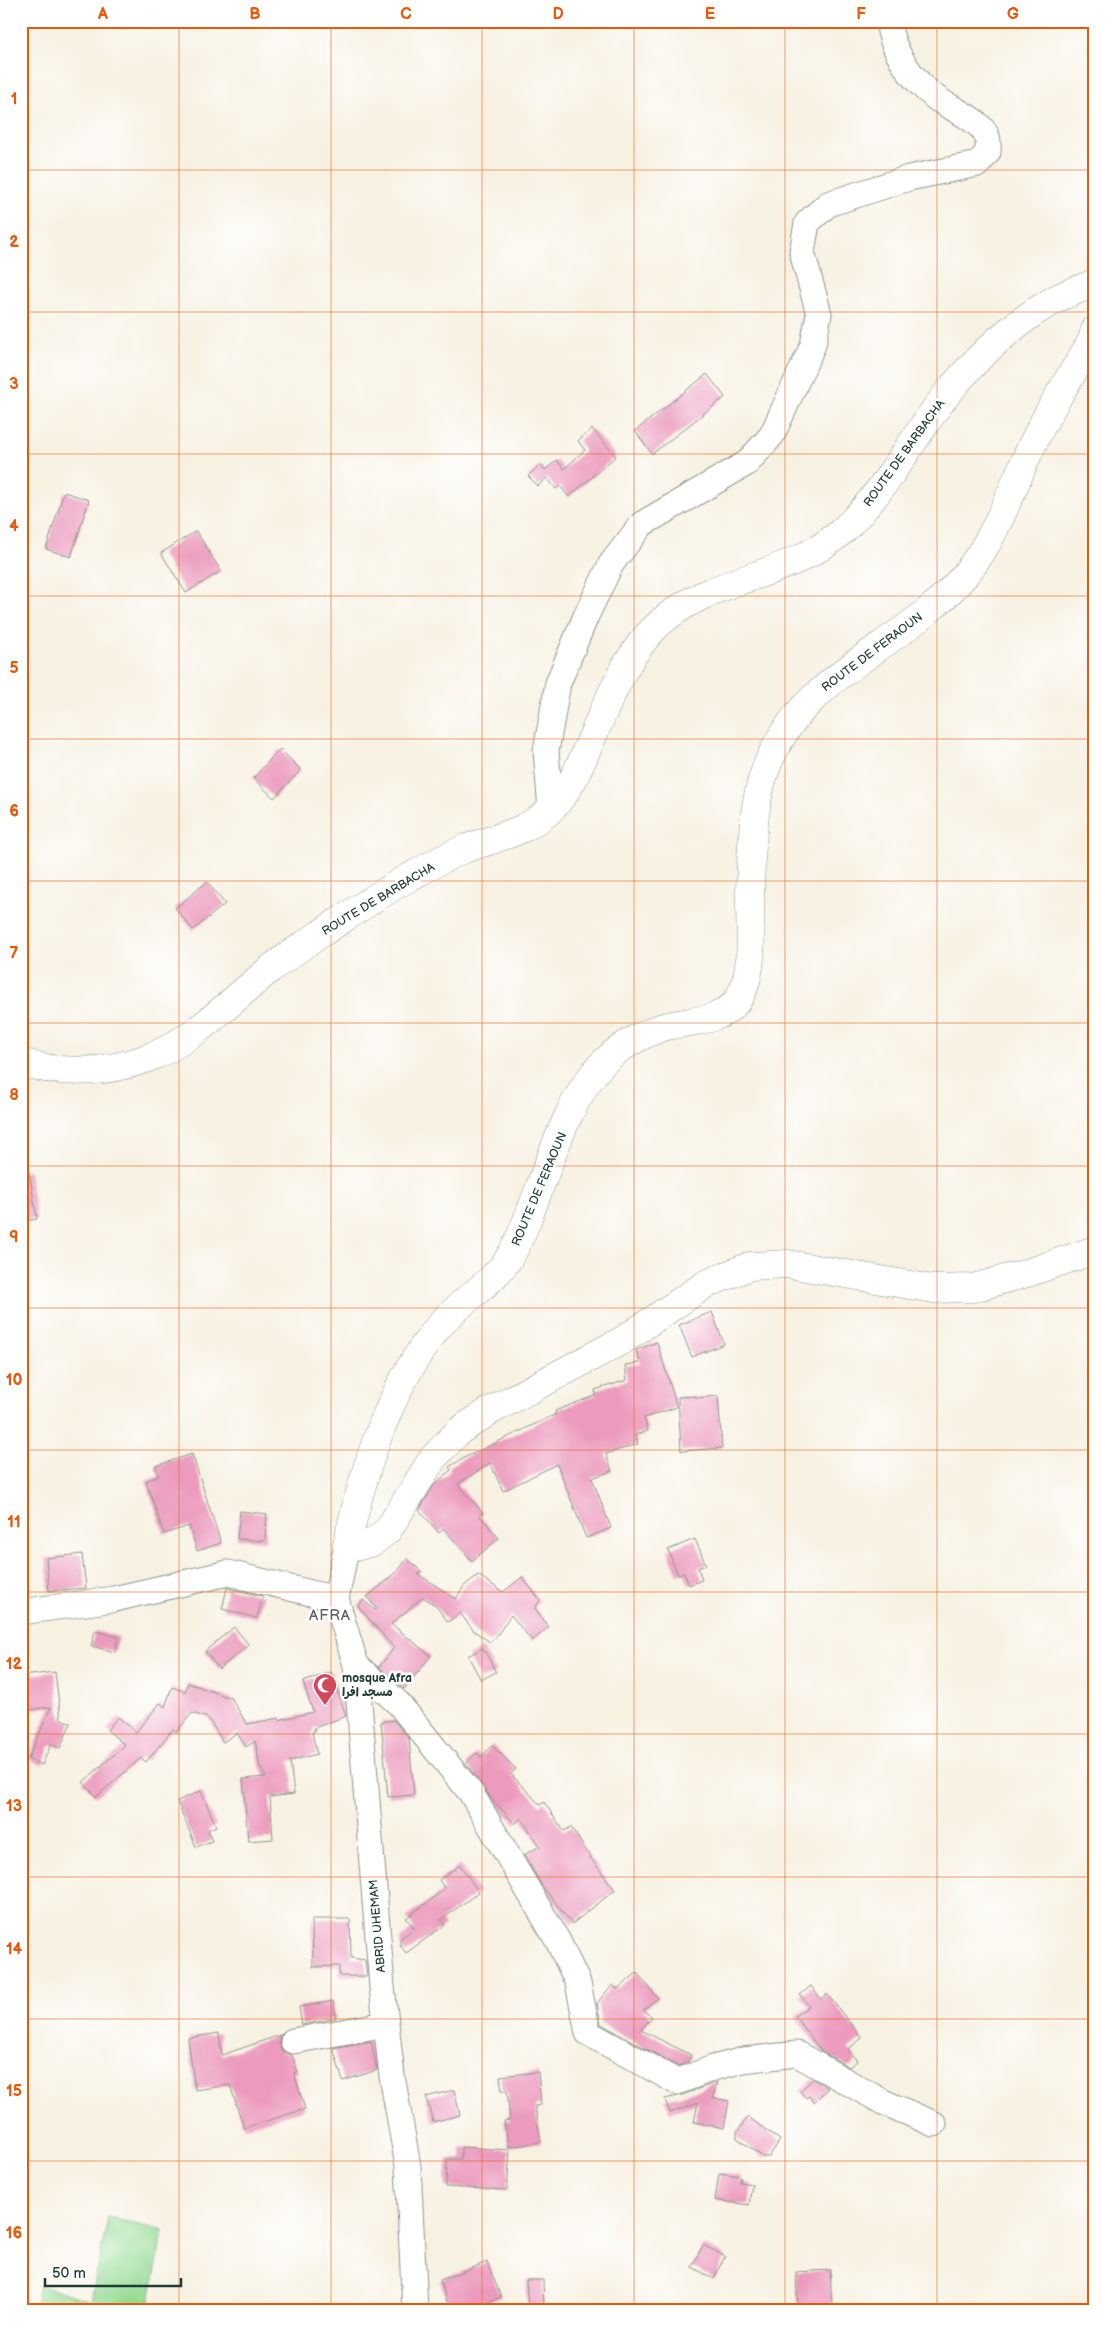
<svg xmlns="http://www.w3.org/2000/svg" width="1116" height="2331" viewBox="0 0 1116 2331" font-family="'Balsamiq Sans','Playpen Sans Arabic',sans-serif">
	<rect width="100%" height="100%" fill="#fff"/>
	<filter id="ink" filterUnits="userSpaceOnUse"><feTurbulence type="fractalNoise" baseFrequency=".02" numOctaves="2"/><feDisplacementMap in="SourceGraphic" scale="10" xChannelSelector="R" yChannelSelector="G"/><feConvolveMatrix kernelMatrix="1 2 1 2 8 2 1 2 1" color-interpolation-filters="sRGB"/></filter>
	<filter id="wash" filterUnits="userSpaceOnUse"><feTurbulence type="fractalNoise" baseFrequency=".0096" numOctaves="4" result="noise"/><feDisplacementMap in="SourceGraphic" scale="20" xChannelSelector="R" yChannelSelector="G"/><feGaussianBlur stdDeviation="1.12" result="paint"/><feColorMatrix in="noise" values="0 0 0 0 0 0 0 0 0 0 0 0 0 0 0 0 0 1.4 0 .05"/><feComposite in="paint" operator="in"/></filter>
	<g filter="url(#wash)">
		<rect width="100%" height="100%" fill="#f7f1e1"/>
		<path fill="#95db94" stroke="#5a8c64" d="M 108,2217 L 163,2231 L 148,2310 L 34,2310 L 39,2285 L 91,2301 Z"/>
		<g id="blocks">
			<path fill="#ec9bbe" d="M 707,374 L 725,397 L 652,454 L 635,431 Z
				M 592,429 L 616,456 L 569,497 L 560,486 L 556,489 L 547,478 L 538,486 L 528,476 L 540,465 L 545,470 L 557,460 L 564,469 L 585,450 L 578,441 Z
				M 64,492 L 89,500 L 71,557 L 46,549 Z
				M 196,531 L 221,571 L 186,593 L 161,553 Z
				M 280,749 L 301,770 L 274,798 L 253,778 Z
				M 207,882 L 225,904 L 193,930 L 175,908 Z
				M 29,1171 L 37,1219 L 21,1222 L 21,1172 Z
				M 712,1312 L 724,1344 L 692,1357 L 679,1325 Z
				M 657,1342 L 677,1407 L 644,1418 L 648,1431 L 635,1435 L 638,1444 L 606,1454 L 612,1471 L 592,1478 L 611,1528 L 586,1538 L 557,1464 L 503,1491 L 490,1463 L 458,1484 L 483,1513 L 480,1516 L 499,1538 L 472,1561 L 444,1529 L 439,1533 L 419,1510 L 434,1485 L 451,1470 L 449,1467 L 464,1458 L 556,1414 L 555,1411 L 596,1395 L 595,1390 L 627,1380 L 625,1365 L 640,1363 L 636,1350 Z
				M 696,1396 L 696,1398 L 718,1396 L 722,1448 L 681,1451 L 678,1397 Z
				M 192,1454 L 221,1543 L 197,1551 L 189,1526 L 164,1534 L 146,1481 L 159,1476 L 155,1466 Z
				M 240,1511 L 267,1514 L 265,1541 L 237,1539 Z
				M 695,1539 L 706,1565 L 698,1568 L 702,1580 L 689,1585 L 684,1573 L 678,1575 L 668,1550 Z
				M 82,1554 L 86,1588 L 49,1591 L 46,1558 Z
				M 407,1559 L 421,1571 L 418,1574 L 456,1599 L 464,1586 L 478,1575 L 503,1592 L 522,1577 L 540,1600 L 535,1608 L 549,1627 L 532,1641 L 511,1615 L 496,1637 L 490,1642 L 474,1631 L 460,1613 L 448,1622 L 435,1605 L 423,1597 L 391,1624 L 431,1656 L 404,1689 L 379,1667 L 394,1648 L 358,1606 L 363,1600 L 375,1610 L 377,1609 L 367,1597 L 396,1573 Z
				M 227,1588 L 263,1596 L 257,1618 L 222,1609 Z
				M 234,1627 L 249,1645 L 219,1669 L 205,1651 Z
				M 95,1631 L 119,1637 L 115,1652 L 91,1646 Z
				M 483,1648 L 496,1672 L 481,1680 L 468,1656 Z
				M 55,1672 L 61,1719 L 71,1723 L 60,1748 L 51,1744 L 42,1765 L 28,1759 L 51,1707 L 21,1711 L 21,1682 L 23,1682 L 23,1676 Z
				M 331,1672 L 346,1716 L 314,1728 L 315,1731 L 312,1732 L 317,1754 L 290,1761 L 294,1794 L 270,1797 L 273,1839 L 248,1841 L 243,1779 L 266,1777 L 260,1767 L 255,1741 L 246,1747 L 237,1733 L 223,1742 L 208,1718 L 192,1713 L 176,1732 L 173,1729 L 146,1762 L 141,1758 L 96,1797 L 83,1782 L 125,1745 L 107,1730 L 118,1717 L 136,1732 L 160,1703 L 165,1707 L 172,1687 L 185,1692 L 188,1683 L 231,1698 L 247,1724 L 279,1718 L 279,1720 L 313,1712 L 303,1682 Z
				M 394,1720 L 409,1739 L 414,1795 L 388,1797 L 381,1722 Z
				M 492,1745 L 516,1769 L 511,1774 L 540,1805 L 544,1802 L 564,1831 L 571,1827 L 590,1857 L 615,1890 L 572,1924 L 543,1887 L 524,1855 L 540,1846 L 521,1818 L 515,1824 L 491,1798 L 466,1764 L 476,1753 L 481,1757 Z
				M 201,1791 L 216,1826 L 208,1830 L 212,1841 L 196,1847 L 177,1801 Z
				M 460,1865 L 479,1892 L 441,1920 L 445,1925 L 406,1953 L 400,1945 L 400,1939 L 414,1928 L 406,1918 L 445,1889 L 439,1880 Z
				M 312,1919 L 350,1919 L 351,1958 L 365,1960 L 367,1976 L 339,1976 L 339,1966 L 313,1967 Z
				M 637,1973 L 658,1998 L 643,2010 L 652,2017 L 641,2030 L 691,2055 L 688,2062 L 678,2066 L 601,2024 L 597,2003 L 612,1985 L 617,1989 Z
				M 811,1986 L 821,1999 L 827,1994 L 862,2038 L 848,2049 L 857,2061 L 849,2067 L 822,2052 L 795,2016 L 809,2006 L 800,1995 Z
				M 333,2001 L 336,2018 L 302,2025 L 299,2007 Z
				M 219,2033 L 222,2055 L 280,2035 L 279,2044 L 282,2051 L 292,2055 L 298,2072 L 294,2073 L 305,2109 L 244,2128 L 230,2085 L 195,2090 L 188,2038 Z
				M 371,2041 L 377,2070 L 343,2081 L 333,2048 Z
				M 538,2072 L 541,2105 L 535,2106 L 541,2142 L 509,2147 L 504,2121 L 510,2120 L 507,2091 L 502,2091 L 500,2076 Z
				M 813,2079 L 828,2088 L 814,2102 L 809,2096 L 806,2098 L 800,2091 Z
				M 717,2082 L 713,2098 L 729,2101 L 724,2128 L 694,2122 L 698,2103 L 670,2113 L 665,2099 L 682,2095 Z
				M 454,2090 L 460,2115 L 433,2122 L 426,2097 Z
				M 748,2117 L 780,2140 L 769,2157 L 763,2157 L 737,2138 L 737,2132 Z
				M 461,2147 L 510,2150 L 507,2190 L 446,2187 L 447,2159 L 461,2159 Z
				M 719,2173 L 741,2176 L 740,2182 L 752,2184 L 749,2205 L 715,2200 Z
				M 703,2245 L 725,2256 L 714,2279 L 692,2267 Z
				M 487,2262 L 501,2297 L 469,2310 L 450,2310 L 440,2280 Z
				M 830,2270 L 832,2307 L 798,2309 L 796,2272 Z
				M 526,2280 L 543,2280 L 544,2310 L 528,2310 Z"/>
		</g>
	</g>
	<g filter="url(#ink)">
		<use href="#blocks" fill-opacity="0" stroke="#8b978a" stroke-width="1"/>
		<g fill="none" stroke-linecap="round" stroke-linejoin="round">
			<g stroke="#8b978a" stroke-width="27">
				<path id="minor" d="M 551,809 L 546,751 L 558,683 L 586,616 L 611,564 L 642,524 L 747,463 L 772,435 L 813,345 L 819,314 L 802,252 L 807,223 L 828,204 L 909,178 L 978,164 L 988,152 C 988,148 989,141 987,137 C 982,120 949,108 936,98 C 911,79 892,52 888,21
					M 347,1545 L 336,1599 L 356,1665 L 382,1987 L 392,2076 L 408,2166 L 415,2310
					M 21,1612 L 114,1599 L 228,1573 L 336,1599
					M 356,1665 L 399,1704 L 471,1793 L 558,1941 L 578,1983 L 588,2033 L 677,2082 L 713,2068 L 743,2060 L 797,2054 L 883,2102 L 934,2124
					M 293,2041 L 386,2024"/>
			</g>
			<g stroke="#8b978a" stroke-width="29">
				<path id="major" d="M 1095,330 L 1092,340 C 1074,372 1052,403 1036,437 C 1013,483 998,536 964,576 C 900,651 793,676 762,780 C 752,813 751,858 750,892 C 749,924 757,975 736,1002 C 719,1024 684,1020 660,1028 C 639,1036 619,1047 603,1063 C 567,1100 550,1163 531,1210 C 525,1226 518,1244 509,1258 C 491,1285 460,1301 439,1326 C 390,1385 363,1470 347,1545 L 359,1546 L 373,1542 L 388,1530 L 433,1458 L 459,1431 L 488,1412 L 623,1340 L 706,1284 L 750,1266 L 788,1264 L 933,1289 L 973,1288 L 1027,1273 L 1095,1250
					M 21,1062 C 60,1075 106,1073 145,1059 C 190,1044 232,1000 269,970 C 285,957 303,946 320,934 C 349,915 378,895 408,878 C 426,868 445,857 464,849 C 494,838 529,832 552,808 C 569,791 578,770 587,749 C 609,701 627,646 671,614 C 722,576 790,576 840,533 C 884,494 910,441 946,395 C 976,358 1014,322 1056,299 C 1068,293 1082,288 1095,283"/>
			</g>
			<use href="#minor" stroke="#fff" stroke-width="25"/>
			<use href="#major" stroke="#fff" stroke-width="28"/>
		</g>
	</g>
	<path fill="none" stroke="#e8590c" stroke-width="1" stroke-opacity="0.55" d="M 179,21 L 179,2310M 331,21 L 331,2310M 482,21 L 482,2310M 634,21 L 634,2310M 785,21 L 785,2310M 937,21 L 937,2310M 21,170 L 1095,170M 21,312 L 1095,312M 21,454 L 1095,454M 21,596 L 1095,596M 21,739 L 1095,739M 21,881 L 1095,881M 21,1023 L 1095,1023M 21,1166 L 1095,1166M 21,1308 L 1095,1308M 21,1450 L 1095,1450M 21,1592 L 1095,1592M 21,1734 L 1095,1734M 21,1877 L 1095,1877M 21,2019 L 1095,2019M 21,2161 L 1095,2161"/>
	<defs>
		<g id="mosque-pin" transform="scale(1.25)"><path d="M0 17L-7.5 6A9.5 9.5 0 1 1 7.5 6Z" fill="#d1495b" stroke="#fff"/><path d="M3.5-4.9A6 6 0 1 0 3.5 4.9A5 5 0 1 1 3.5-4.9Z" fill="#fff"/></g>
	</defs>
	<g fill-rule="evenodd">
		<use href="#mosque-pin" x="325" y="1685"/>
	</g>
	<g text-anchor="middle" stroke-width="5" stroke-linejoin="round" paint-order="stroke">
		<g font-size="12" fill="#1f3d34" stroke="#fff">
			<text transform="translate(904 453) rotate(-54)" y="4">ROUTE DE BARBACHA</text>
			<text transform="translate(872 652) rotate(-37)" y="4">ROUTE DE FERAOUN</text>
			<text transform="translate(378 899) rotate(-31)" y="4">ROUTE DE BARBACHA</text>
			<text transform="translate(539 1189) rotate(-67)" y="4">ROUTE DE FERAOUN</text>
			<text transform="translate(377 1926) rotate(-95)" y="4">ABRID UHEMAM</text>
		</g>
		<g font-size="12" font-weight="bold" fill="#1f3d34" stroke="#fff" text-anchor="start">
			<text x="342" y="1682">mosque Afra<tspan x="342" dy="14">مسجد افرا</tspan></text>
		</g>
		<g font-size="15" letter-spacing="1" fill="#675e64" stroke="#fff">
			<text x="330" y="1620">AFRA</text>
		</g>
	</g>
	<rect width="1116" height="2331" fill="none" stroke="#fff" stroke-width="55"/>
	<path d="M45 2278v8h136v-8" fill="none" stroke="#1f3d34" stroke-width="2.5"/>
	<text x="52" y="2278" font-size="15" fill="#1f3d34" stroke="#ffffff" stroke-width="4" paint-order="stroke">50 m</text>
	<rect x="28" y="28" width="1060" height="2276" fill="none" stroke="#e8590c" stroke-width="2"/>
	<g font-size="16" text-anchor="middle" font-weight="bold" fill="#e8590c">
		<text x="103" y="19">A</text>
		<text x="255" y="19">B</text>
		<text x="406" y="19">C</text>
		<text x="558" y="19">D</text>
		<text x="710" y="19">E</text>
		<text x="861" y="19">F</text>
		<text x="1013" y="19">G</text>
		<text x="14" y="104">1</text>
		<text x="14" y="247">2</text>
		<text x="14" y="389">3</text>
		<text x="14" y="531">4</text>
		<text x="14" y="673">5</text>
		<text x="14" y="816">6</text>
		<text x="14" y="958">7</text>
		<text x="14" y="1100">8</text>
		<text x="14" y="1242">9</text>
		<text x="14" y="1385">10</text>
		<text x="14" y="1527">11</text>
		<text x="14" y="1669">12</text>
		<text x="14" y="1811">13</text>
		<text x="14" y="1954">14</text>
		<text x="14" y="2096">15</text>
		<text x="14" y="2238">16</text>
	</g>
</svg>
